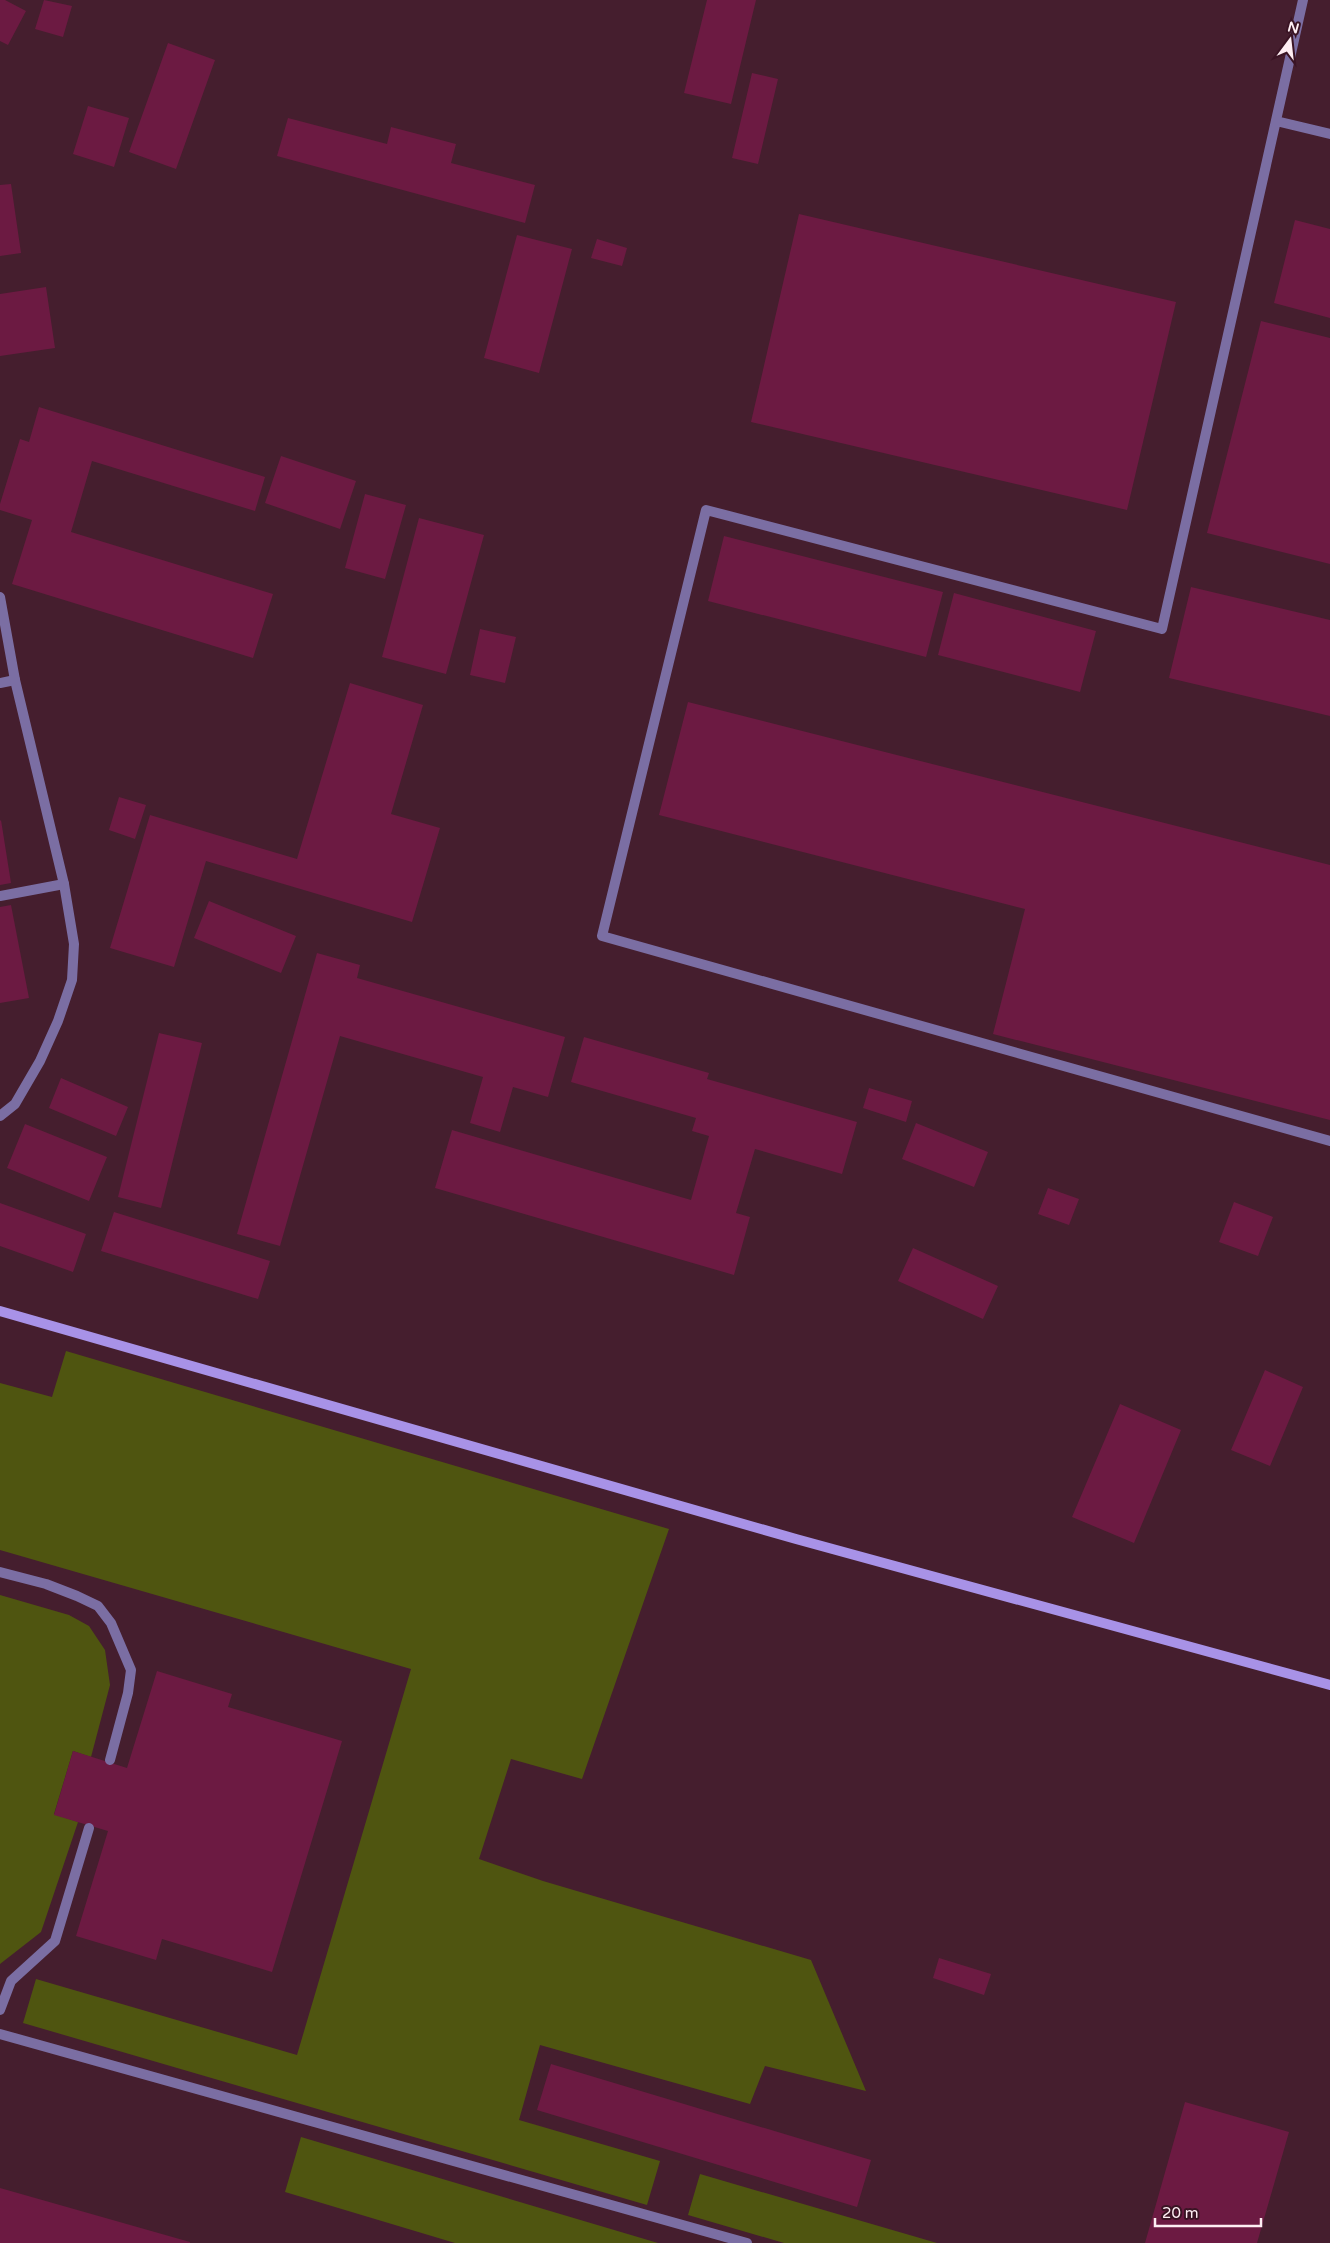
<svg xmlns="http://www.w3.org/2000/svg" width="1330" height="2243" viewBox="0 0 1330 2243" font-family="'Varela Round',sans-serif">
	<rect width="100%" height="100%" fill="#451e2e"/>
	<path fill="#4f5510" d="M 66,1351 L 669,1529 L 582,1779 L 511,1759 L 479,1859 L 543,1881 L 811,1960 L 866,2091 L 765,2066 L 750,2104 L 540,2045 L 519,2120 L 660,2161 L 647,2205 L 23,2023 L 36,1979 L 297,2055 L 411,1669 L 0,1550 L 0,1383 L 52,1397 Z
		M 0,1595 L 69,1615 L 89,1626 L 105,1650 L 110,1685 L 91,1757 L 73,1751 L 54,1814 L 78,1822 L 41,1932 L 0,1964 Z
		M 301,2137 L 658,2243 L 455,2243 L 285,2192 Z
		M 700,2174 L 937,2243 L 784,2243 L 688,2215 Z"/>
	<path fill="#6c1a42" d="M 0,0 L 5,0 L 26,11 L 8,45 L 0,41 Z
		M 44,0 L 72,6 L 63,37 L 35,29 Z
		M 707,0 L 756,0 L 731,104 L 684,93 Z
		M 168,43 L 215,60 L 176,169 L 129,152 Z
		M 752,73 L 778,79 L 758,164 L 732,158 Z
		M 88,106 L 129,118 L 114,167 L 73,154 Z
		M 288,118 L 387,144 L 391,127 L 456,144 L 451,163 L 535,185 L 525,223 L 277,156 Z
		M 11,184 L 21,253 L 0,256 L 0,185 Z
		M 799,214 L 1176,302 L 1127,510 L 751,422 Z
		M 1295,220 L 1330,229 L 1330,318 L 1274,303 Z
		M 517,235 L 572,249 L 539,373 L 484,358 Z
		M 597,239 L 627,248 L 622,266 L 591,258 Z
		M 46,287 L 55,348 L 0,356 L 0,294 Z
		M 1261,321 L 1330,338 L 1330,564 L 1207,533 Z
		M 39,407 L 265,477 L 255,511 L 92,461 L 71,532 L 273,594 L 253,658 L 12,584 L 32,520 L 0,510 L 0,504 L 20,439 L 29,442 Z
		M 281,456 L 356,481 L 340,529 L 265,503 Z
		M 365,494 L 406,505 L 385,579 L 345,568 Z
		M 419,518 L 484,535 L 446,674 L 382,657 Z
		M 724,536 L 943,592 L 926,657 L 708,601 Z
		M 1191,587 L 1330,620 L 1330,716 L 1169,678 Z
		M 954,593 L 1096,631 L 1080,692 L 938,655 Z
		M 480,629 L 516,637 L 505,683 L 470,675 Z
		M 350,683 L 423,705 L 391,814 L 440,828 L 412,922 L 206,861 L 174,967 L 110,948 L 150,815 L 297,859 Z
		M 688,702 L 1330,865 L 1330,1120 L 993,1034 L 1025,909 L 659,815 Z
		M 119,797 L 146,805 L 135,839 L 109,830 Z
		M 1,820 L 11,883 L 0,885 L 0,821 Z
		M 209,901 L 296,936 L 281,973 L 194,938 Z
		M 11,905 L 29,998 L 0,1003 L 0,907 Z
		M 317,953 L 360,965 L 357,978 L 565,1037 L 548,1097 L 513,1087 L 500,1132 L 470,1123 L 483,1077 L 340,1036 L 280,1246 L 237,1234 Z
		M 159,1033 L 202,1043 L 161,1208 L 118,1197 Z
		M 584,1037 L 709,1073 L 707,1079 L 857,1122 L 842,1174 L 755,1149 L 736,1213 L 750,1217 L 734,1275 L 435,1188 L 452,1130 L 691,1200 L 709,1136 L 692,1131 L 696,1118 L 571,1082 Z
		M 61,1078 L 128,1107 L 116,1136 L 49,1108 Z
		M 869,1088 L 912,1101 L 906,1122 L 863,1108 Z
		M 916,1123 L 988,1152 L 974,1187 L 902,1159 Z
		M 25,1124 L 107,1157 L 89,1201 L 7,1168 Z
		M 1048,1188 L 1079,1199 L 1069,1225 L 1038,1214 Z
		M 1234,1202 L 1273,1217 L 1258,1256 L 1219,1242 Z
		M 0,1203 L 86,1234 L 73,1272 L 0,1246 Z
		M 114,1212 L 270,1261 L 258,1299 L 101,1251 Z
		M 913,1248 L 998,1286 L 983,1319 L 898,1281 Z
		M 1265,1370 L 1303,1387 L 1270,1466 L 1231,1450 Z
		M 1120,1404 L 1181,1430 L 1134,1543 L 1072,1517 Z
		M 157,1671 L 232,1694 L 228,1707 L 342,1741 L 272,1972 L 162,1939 L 156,1960 L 76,1936 L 108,1831 L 54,1815 L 73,1751 L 127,1768 Z
		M 939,1958 L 991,1974 L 984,1995 L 933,1978 Z
		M 551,2064 L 871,2160 L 857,2207 L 537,2110 Z
		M 1185,2102 L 1289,2132 L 1257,2243 L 1145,2243 Z
		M 0,2188 L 190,2242 L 190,2243 L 0,2243 Z"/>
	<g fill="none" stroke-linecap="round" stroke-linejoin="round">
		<path stroke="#7b6ea3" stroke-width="10" d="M 0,1572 L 46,1584 L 77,1596 L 98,1606 L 111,1623 L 131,1670 L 128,1693 L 110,1760
			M 0,2010 L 11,1981 L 55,1941 L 89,1828"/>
		<path stroke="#7b6ea3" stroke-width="10" d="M 1303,0 L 1162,629 L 706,510 L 602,936 L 1330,1141
			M 1276,121 L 1330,134
			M 0,683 L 15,680
			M 0,896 L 64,884
			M 0,2034 L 747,2243"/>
		<path stroke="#7b6ea3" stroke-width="10" d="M 0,597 L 15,680 L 64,884 L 74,944 L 72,980 L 58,1021 L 40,1061 L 15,1104 L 0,1116"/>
		<path stroke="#a892e7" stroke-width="10" d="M 0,1311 L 796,1539 L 1330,1685"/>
	</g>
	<g transform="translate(1290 40) rotate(15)" stroke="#3a1424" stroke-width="4" paint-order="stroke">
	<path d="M0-4L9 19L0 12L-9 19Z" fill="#feeef3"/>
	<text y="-8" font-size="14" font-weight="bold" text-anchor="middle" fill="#feeef3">N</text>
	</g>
	<path d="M1155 2218v8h106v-8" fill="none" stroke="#feeef3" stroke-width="2.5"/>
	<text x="1162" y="2218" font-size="15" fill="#feeef3" stroke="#3a1424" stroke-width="4" paint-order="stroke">20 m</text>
</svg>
